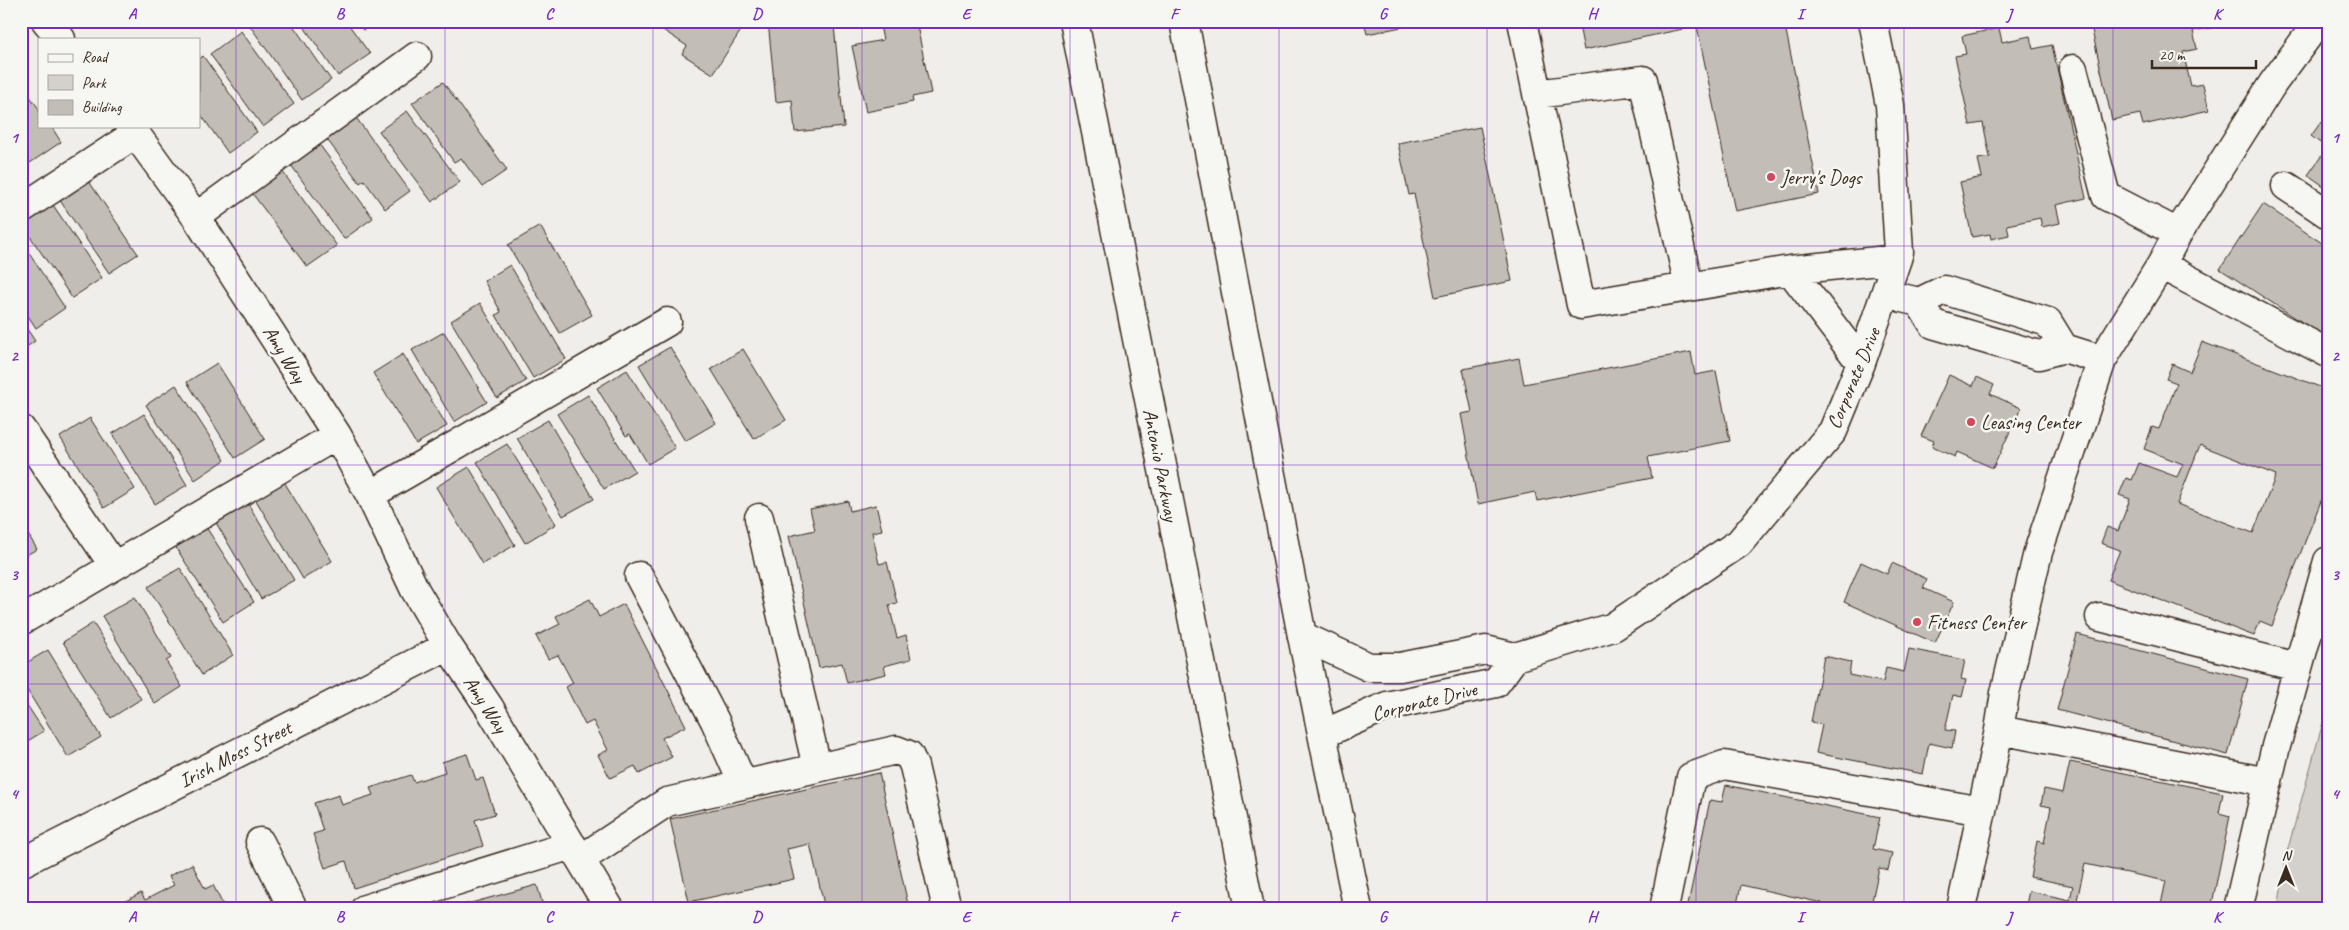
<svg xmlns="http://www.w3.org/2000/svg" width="2349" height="930" viewBox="0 0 2349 930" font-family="Caveat,sans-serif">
	<rect width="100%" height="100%" fill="#efeeea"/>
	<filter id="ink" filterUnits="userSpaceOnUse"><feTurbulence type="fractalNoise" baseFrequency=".02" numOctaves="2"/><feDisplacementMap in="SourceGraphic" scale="10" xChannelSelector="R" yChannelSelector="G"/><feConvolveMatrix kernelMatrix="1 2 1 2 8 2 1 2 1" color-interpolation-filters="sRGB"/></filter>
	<g filter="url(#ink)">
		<path fill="#d4d1cc" stroke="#887e75" d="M 2328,704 L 2328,909 L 2278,909 L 2287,852 Z"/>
		<path fill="#c2bdb7" stroke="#3b2a1e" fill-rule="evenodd" d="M 250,21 L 290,21 L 331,80 L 302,100 L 248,23 Z
			M 300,21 L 346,21 L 370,54 L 338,76 Z
			M 356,21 L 375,21 L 363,30 Z
			M 664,21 L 747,21 L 713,74 L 682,54 L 687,46 L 660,28 Z
			M 768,21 L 803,21 L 803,28 L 834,25 L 844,127 L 795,132 L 792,100 L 776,102 Z
			M 879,21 L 916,21 L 931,93 L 912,97 L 913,102 L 866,112 L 852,46 L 883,40 Z
			M 1364,21 L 1431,21 L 1367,34 Z
			M 1578,21 L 1784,21 L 1819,194 L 1735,211 L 1697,26 L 1584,50 Z
			M 2090,21 L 2214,21 L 2216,27 L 2193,31 L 2197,49 L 2183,52 L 2191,86 L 2203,84 L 2209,110 L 2143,125 L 2140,114 L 2112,120 Z
			M 1999,28 L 2002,42 L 2030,36 L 2033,49 L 2052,45 L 2086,198 L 2056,205 L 2060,223 L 2042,227 L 2040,218 L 2007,225 L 2009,235 L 1991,239 L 1990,234 L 1972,237 L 1960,182 L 1982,177 L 1978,159 L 1990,157 L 1983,123 L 1970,125 L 1955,56 L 1966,54 L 1962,36 Z
			M 241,31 L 294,104 L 263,127 L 210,54 Z
			M 203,56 L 257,132 L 228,153 L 199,112 L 199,59 Z
			M 443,82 L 507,170 L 482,187 L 461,158 L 454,162 L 412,103 Z
			M 21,84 L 39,109 L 39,126 L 51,126 L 61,142 L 30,163 L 21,150 Z
			M 407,111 L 460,182 L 432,202 L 379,131 Z
			M 354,115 L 410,191 L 385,209 L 364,180 L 360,183 L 325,137 Z
			M 2321,122 L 2328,127 L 2328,189 L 2308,175 L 2327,148 L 2311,136 Z
			M 1480,127 L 1512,281 L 1435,297 L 1414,194 L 1409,195 L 1398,143 Z
			M 319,144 L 373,218 L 344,239 L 291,165 Z
			M 282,171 L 337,246 L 307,267 L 252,193 Z
			M 88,180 L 138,254 L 109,273 L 59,199 Z
			M 51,202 L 102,278 L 72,298 L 21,223 Z
			M 2263,204 L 2328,247 L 2328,339 L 2220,269 Z
			M 540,226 L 592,315 L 560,333 L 508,245 Z
			M 21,241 L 65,308 L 36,328 L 21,305 Z
			M 510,265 L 566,359 L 533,378 L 496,315 L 501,312 L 484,281 Z
			M 480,303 L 526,381 L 497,398 L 451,321 Z
			M 21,320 L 35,341 L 21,351 Z
			M 444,332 L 487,402 L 454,422 L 412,350 Z
			M 2202,342 L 2328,390 L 2328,483 L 2272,626 L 2260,621 L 2254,636 L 2108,580 L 2120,550 L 2101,543 L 2107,527 L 2118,531 L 2130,499 L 2119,495 L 2126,478 L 2132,480 L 2139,463 L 2177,477 L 2183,464 L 2144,449 L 2152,427 L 2159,429 L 2177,383 L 2166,379 L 2172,364 L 2190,372 ZM 2200,445 L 2276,475 L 2253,533 L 2177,504 Z
			M 670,347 L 716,423 L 685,441 L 639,365 Z
			M 743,349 L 786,420 L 754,439 L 711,369 Z
			M 1691,352 L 1695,375 L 1716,371 L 1730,441 L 1648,457 L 1652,478 L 1537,501 L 1535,492 L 1478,504 L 1461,414 L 1472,412 L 1463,369 L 1519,358 L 1524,384 Z
			M 403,354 L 447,426 L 416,444 L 373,373 Z
			M 217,363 L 265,439 L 235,458 L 187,382 Z
			M 627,370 L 675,448 L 648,464 L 630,434 L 626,436 L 597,388 Z
			M 1949,375 L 1973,386 L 1977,377 L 1994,385 L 1990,394 L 2021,408 L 1993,468 L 1957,452 L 1955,457 L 1932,447 L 1934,441 L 1921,436 Z
			M 176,385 L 225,460 L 195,480 L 146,405 Z
			M 588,395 L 635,471 L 604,489 L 557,414 Z
			M 144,414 L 187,485 L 155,504 L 112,434 Z
			M 90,418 L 135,489 L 104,508 L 60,437 Z
			M 548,420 L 594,499 L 563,516 L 517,438 Z
			M 507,444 L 556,524 L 525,543 L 477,462 Z
			M 469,467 L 515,545 L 482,564 L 436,487 Z
			M 283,480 L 332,561 L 303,579 L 254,497 Z
			M 848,501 L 850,511 L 876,505 L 882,530 L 872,532 L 879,564 L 887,562 L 897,603 L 889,605 L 897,638 L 906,635 L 911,659 L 884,666 L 886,674 L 847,683 L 842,663 L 819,668 L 789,536 L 815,530 L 810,509 Z
			M 247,502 L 294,580 L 261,599 L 215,521 Z
			M 21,523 L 37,549 L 21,558 Z
			M 206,527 L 254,602 L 223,622 L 175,546 Z
			M 1861,562 L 1887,574 L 1892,563 L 1927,579 L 1923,588 L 1954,602 L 1935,643 L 1844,602 Z
			M 180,568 L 233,655 L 202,675 L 148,587 Z
			M 135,597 L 171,658 L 166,661 L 182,687 L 155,704 L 102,616 Z
			M 590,599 L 599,617 L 624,604 L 686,726 L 662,738 L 672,757 L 639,774 L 635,766 L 610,778 L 598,755 L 608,750 L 593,721 L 585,725 L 566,687 L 573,683 L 558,655 L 548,659 L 536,636 L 560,624 L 556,616 Z
			M 93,623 L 141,699 L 111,718 L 63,642 Z
			M 2077,634 L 2248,679 L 2228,755 L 2057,710 Z
			M 1909,649 L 1965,660 L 1961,679 L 1966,680 L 1962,697 L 1953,695 L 1945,730 L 1955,731 L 1952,748 L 1929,743 L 1923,774 L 1816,753 L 1822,725 L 1811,722 L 1824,656 L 1851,662 L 1849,675 L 1883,682 L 1886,668 L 1904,672 Z
			M 48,650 L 101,737 L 68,757 L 21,680 L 21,666 Z
			M 21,696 L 44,731 L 21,745 Z
			M 467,754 L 476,780 L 483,778 L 495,814 L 475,820 L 483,846 L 354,888 L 346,861 L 325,868 L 313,834 L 323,831 L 314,803 L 339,795 L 342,805 L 373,795 L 370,788 L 411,775 L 414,782 L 445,772 L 442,762 Z
			M 2070,762 L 2223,793 L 2219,813 L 2230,816 L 2211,909 L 2160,909 L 2166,881 L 2085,864 L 2075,909 L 2018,909 L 2025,909 L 2029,891 L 2070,900 L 2073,886 L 2030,877 L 2037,841 L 2044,843 L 2051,807 L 2041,805 L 2044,789 L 2063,793 Z
			M 879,773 L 909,909 L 825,909 L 810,844 L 787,849 L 794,879 L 689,902 L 670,819 Z
			M 1726,785 L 1880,817 L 1873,849 L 1892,853 L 1888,870 L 1879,868 L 1872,901 L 1881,903 L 1880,909 L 1821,909 L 1822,903 L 1741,885 L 1736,909 L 1687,909 L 1710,800 L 1722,802 Z
			M 192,864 L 205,889 L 213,885 L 225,909 L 110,909 L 141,893 L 145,900 L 174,885 L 169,876 Z
			M 537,885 L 544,909 L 449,909 Z"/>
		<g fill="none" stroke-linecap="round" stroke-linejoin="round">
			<g stroke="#3b2a1e" stroke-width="31">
				<path id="minor" d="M 46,21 L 61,39
					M 1522,21 L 1581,305 L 1790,270 L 1897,259
					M 2073,69 L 2106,196 L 2178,233
					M 1537,94 L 1643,80 L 1689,287
					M 130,126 L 196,217 L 337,435 L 370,495 L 415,590 L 448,646 L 489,707 L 610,909
					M 2286,186 L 2328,214
					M 21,209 L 135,134
					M 196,217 L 417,56
					M 2161,265 L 2328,353
					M 1790,270 L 1861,363
					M 1902,298 L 1919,302 L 1944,290 L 2048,322 L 2064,348
					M 1919,302 L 1933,324 L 2039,355 L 2064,348 L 2102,360
					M 21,429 L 114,566
					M 370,495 L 667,322
					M 759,518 L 817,767
					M 639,576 L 715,721 L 743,784
					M 2100,617 L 2297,667
					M 21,621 L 337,435
					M 1302,636 L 1369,667 L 1400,667 L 1486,650 L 1515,657 L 1613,627 L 1739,543 L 1833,431 L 1861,363 L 1897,259 L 1899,252 L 1890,105 L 1873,21
					M 1999,730 L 2268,782
					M 1323,734 L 1387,706 L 1496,683 L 1515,657
					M 260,842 L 293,909
					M 581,859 L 667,802 L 896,750 L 909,755 L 914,766 L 947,909
					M 21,863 L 448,646
					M 365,909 L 572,845
					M 1664,909 L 1691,777 L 1724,765 L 1982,811
					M 1961,909 L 1999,730 L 2005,693 L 2038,552 L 2102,360 L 2161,265 L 2178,233 L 2273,83 L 2319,21
					M 2238,909 L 2276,746 L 2328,561"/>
			</g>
			<g stroke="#3b2a1e" stroke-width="31">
				<path id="major" d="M 1074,21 L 1250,909
					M 1184,21 L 1302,636 L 1358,909"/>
			</g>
			<use href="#minor" stroke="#f6f6f2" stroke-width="28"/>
			<use href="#major" stroke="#f6f6f2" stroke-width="28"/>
		</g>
	</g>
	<path fill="none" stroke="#7b2cbf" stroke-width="1" stroke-opacity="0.55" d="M 236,21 L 236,909M 445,21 L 445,909M 653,21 L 653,909M 862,21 L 862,909M 1070,21 L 1070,909M 1279,21 L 1279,909M 1487,21 L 1487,909M 1696,21 L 1696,909M 1904,21 L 1904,909M 2113,21 L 2113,909M 21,246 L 2328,246M 21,465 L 2328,465M 21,684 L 2328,684"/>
	<g fill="#d1495b" stroke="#f6f6f2" stroke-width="2">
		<circle cx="1771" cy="177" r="5"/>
		<circle cx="1971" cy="422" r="5"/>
		<circle cx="1917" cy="622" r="5"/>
	</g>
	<g text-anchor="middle" stroke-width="5" stroke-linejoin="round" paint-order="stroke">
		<g font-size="20" fill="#3b2a1e" stroke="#f6f6f2" text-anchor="start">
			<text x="1781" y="184">Jerry's Dogs</text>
			<text x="1981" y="429">Leasing Center</text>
			<text x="1927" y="629">Fitness Center</text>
		</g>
		<g font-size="20" fill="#3b2a1e" stroke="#f6f6f2">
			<text transform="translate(285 354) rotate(58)" y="7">Amy Way</text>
			<text transform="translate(1853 378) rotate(-67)" y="7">Corporate Drive</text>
			<text transform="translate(1161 465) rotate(79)" y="7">Antonio Parkway</text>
			<text transform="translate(1424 701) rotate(-14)" y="7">Corporate Drive</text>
			<text transform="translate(486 704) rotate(57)" y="7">Amy Way</text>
			<text transform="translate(235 754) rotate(-27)" y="7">Irish Moss Street</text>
		</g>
	</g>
	<rect width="2349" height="930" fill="none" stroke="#f6f6f2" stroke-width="55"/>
	<rect x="38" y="38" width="162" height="90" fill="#f6f6f2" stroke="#aba49d"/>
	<rect x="48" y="54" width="25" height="8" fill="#f6f6f2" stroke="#aba49d"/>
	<text x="82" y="62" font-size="15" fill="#3b2a1e">Road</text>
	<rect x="48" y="75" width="25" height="15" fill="#d4d1cc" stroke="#aba49d"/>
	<text x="82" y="88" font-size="15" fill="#3b2a1e">Park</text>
	<rect x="48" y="100" width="25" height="15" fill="#c2bdb7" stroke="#aba49d"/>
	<text x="82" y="112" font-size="15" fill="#3b2a1e">Building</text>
	<g transform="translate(2286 868)" stroke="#f6f6f2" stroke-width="4" paint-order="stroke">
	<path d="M0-4L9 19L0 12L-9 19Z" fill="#3b2a1e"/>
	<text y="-8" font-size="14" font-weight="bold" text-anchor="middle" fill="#3b2a1e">N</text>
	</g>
	<path d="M2152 60v8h104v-8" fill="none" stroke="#3b2a1e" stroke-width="2.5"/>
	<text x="2159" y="60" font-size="15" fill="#3b2a1e" stroke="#f6f6f2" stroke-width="4" paint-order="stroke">20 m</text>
	<rect x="28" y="28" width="2294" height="874" fill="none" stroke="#7b2cbf" stroke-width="2"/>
	<g font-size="16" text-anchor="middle" font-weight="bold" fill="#7b2cbf">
		<text x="132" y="19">A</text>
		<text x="340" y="19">B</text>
		<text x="549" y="19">C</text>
		<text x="757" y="19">D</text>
		<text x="966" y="19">E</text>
		<text x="1174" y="19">F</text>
		<text x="1383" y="19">G</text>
		<text x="1592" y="19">H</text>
		<text x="1800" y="19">I</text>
		<text x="2009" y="19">J</text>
		<text x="2217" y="19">K</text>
		<text x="14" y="143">1</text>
		<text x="2335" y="143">1</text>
		<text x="14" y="361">2</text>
		<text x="2335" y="361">2</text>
		<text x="14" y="580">3</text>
		<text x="2335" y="580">3</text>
		<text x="14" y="799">4</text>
		<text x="2335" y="799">4</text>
		<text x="132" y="922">A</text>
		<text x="340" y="922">B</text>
		<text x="549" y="922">C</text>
		<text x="757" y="922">D</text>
		<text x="966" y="922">E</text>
		<text x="1174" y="922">F</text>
		<text x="1383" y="922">G</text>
		<text x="1592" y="922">H</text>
		<text x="1800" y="922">I</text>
		<text x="2009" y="922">J</text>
		<text x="2217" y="922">K</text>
	</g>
</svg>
